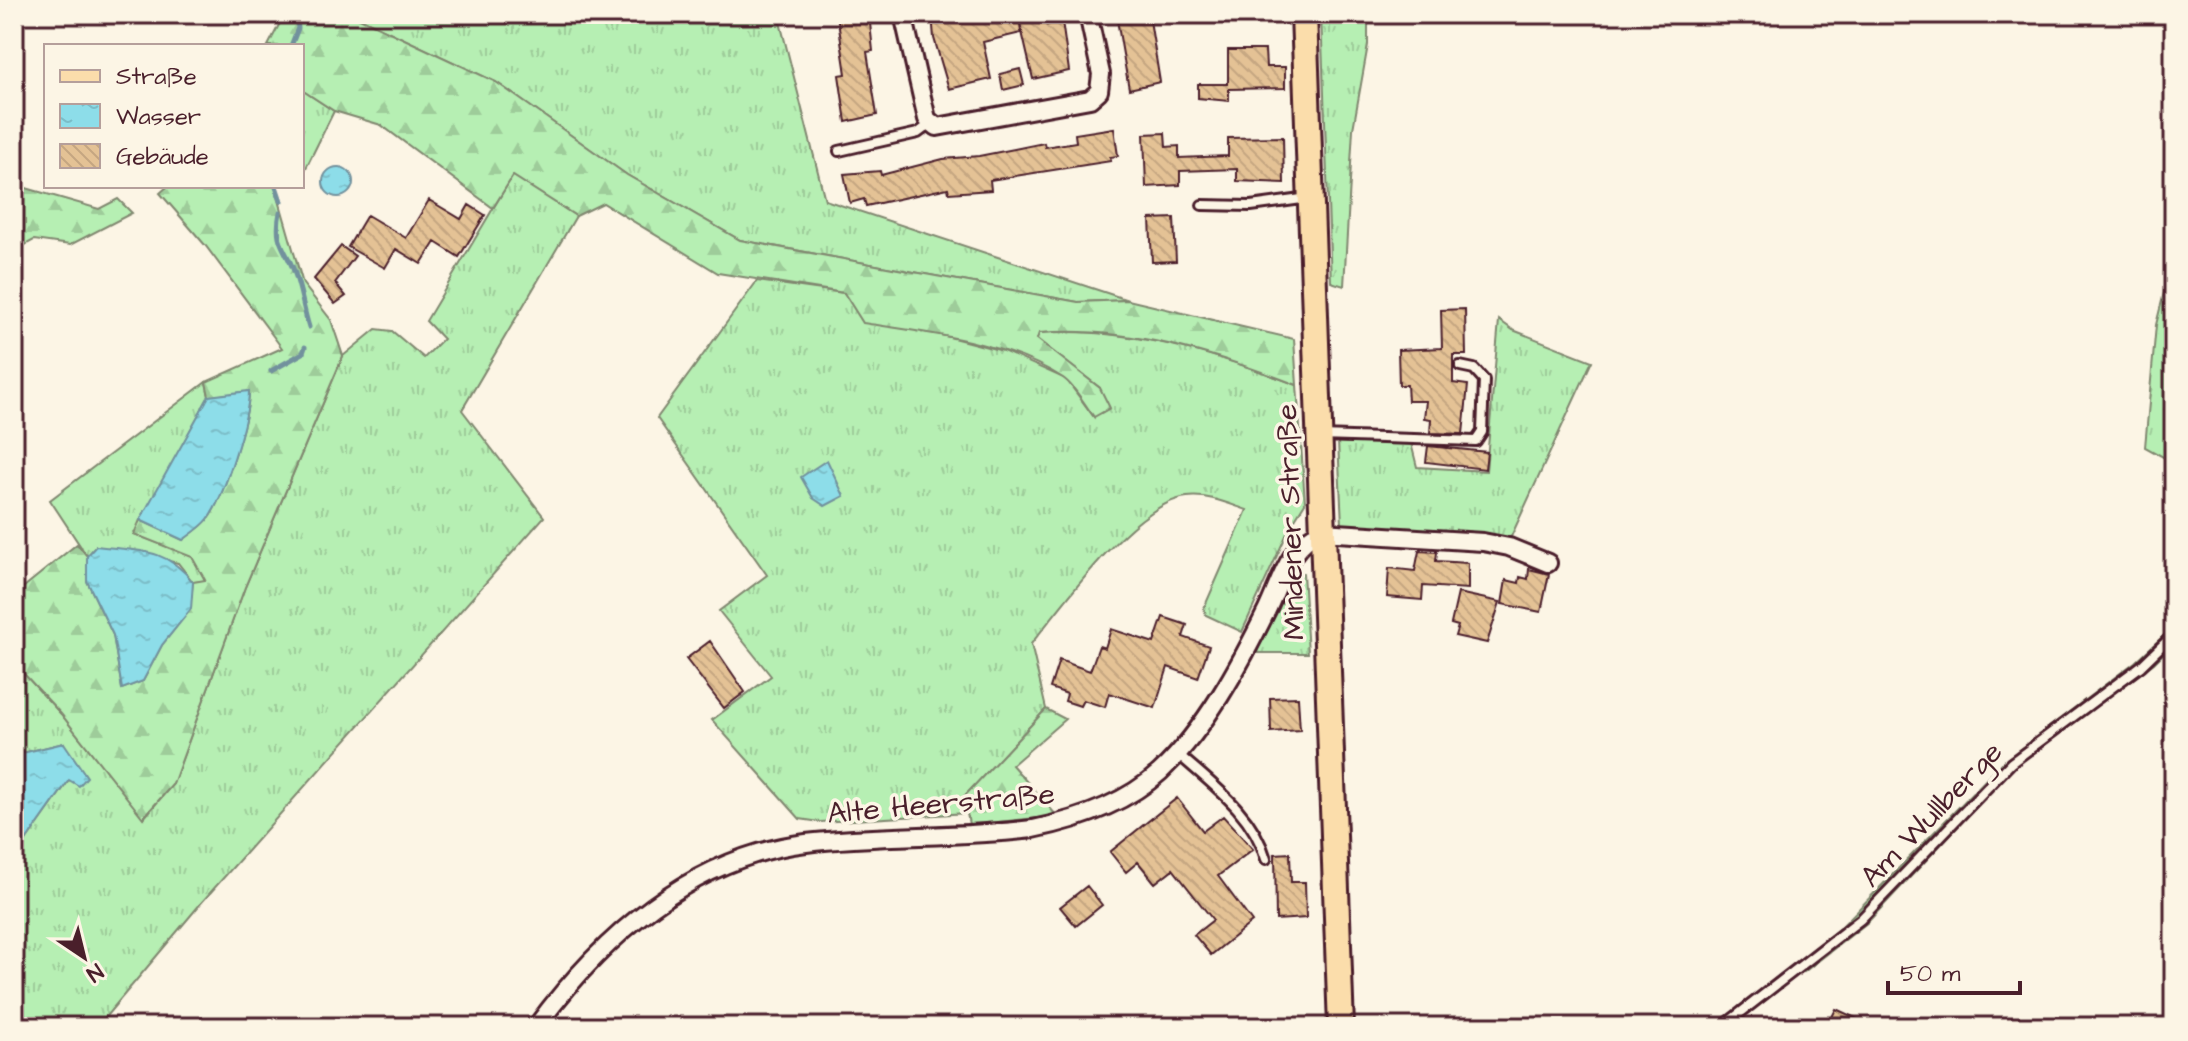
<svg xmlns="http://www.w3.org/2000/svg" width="2188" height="1041" viewBox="0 0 2188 1041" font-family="'Architects Daughter',sans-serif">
	<defs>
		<pattern id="grass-tufts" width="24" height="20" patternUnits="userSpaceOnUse" patternTransform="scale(2)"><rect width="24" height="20" fill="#b6efb3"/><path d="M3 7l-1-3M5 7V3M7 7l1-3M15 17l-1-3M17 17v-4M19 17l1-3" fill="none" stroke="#9ecc9a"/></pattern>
		<pattern id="forest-firs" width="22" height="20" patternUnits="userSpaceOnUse" patternTransform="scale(2)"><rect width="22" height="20" fill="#b6efb3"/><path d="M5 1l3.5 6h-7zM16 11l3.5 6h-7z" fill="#9ecc9a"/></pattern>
		<pattern id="water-ripples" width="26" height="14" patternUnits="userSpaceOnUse" patternTransform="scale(2)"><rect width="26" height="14" fill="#8ddde9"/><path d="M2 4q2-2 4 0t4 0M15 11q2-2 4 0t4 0" fill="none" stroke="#7bbdc8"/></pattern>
		<pattern id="building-back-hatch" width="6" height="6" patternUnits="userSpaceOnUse" patternTransform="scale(2)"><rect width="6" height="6" fill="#e4c295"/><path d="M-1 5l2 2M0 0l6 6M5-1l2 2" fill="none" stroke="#c5a681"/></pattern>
	</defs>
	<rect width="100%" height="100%" fill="#fcf5e5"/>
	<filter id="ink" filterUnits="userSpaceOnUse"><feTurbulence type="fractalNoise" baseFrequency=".0125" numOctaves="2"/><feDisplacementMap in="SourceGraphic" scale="16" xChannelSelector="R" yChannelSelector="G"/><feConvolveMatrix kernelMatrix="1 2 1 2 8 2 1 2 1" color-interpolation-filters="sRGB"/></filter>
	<g filter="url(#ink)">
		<path fill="url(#grass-tufts)" stroke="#80876f" stroke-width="2" d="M 351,14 L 778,14 L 825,200 L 1128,300 L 1078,302 L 740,240 L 627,175 L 496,82 Z
			M 1321,14 L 1368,14 L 1368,45 L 1353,129 L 1344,286 L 1331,282 Z
			M 302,90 L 334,111 L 302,176 Z
			M 513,175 L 576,216 L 462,410 L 544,517 L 202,902 L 97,1027 L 14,1027 L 14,858 L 70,779 L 64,743 L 14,755 L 14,663 L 61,714 L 144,818 L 173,784 L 245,587 L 343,356 L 376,329 L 392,331 L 424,358 L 443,339 L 426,321 Z
			M 2174,252 L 2174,463 L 2145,447 L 2156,325 Z
			M 757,281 L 844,293 L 934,333 L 1003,351 L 1066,379 L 1094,417 L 1100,388 L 1036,339 L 1039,333 C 1126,326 1217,354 1297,385 L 1305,503 L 1290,527 L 1242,632 L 1206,615 L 1204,608 L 1247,510 C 1229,504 1207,494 1187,497 C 1133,504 1065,603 1031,644 L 1046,709 L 960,801 L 967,813 L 820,822 L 800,819 L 712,720 L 771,676 L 719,611 L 767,575 L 657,418 Z
			M 1499,320 L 1513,330 L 1592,361 L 1509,541 L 1471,533 L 1342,524 L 1338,441 L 1411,443 L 1417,467 L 1486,471 Z
			M 206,382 L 209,396 L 134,534 L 192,556 L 206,581 L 193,582 L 178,563 L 96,546 L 87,556 L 50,500 Z
			M 1296,572 L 1303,573 L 1308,653 L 1256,653 Z
			M 2174,626 L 2174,643 L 2154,663 L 2015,766 L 1868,922 L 1804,972 L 1792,966 L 1842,926 L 2003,762 L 2135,662 Z"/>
		<path fill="url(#forest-firs)" stroke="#80876f" stroke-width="2" d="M 278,14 L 351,14 L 496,82 L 627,175 L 740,240 L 1078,302 L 1128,300 L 1294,339 L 1297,385 C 1217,354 1126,325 1039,333 L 1037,339 L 1100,388 L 1110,408 L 1094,417 C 1085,405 1075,386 1063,378 C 1005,341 930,333 863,323 L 844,293 L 718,273 L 603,203 L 576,216 L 513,176 L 493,208 L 381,125 L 334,111 L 302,90 L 302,46 L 268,46 L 281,21 Z
			M 19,186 L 99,209 L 118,199 L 132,213 L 70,245 L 34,240 L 14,251 L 14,188 Z
			M 168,186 L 275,186 L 303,284 L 331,320 L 343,356 L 245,587 L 173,784 L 143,818 L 61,714 L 14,663 L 14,595 L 77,544 L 87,556 L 87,581 L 113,635 L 122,689 L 143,681 L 162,645 L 190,609 L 193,582 L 205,580 L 192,557 L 134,534 L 140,520 L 183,540 C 191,533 202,527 208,519 C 223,499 249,417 249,392 L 209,396 L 206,382 L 282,348 L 205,245 L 160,193 Z
			M 1046,709 L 1065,719 L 1012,765 L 1057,816 L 969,825 L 967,813 L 959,802 Z"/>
		<path fill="url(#water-ripples)" stroke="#72919d" stroke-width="2" d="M323 182a15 15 0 1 1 30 0a15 15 0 1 1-30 0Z
			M 249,391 C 249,417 224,498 208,519 C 202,527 191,534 183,540 L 140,520 L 209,396 Z
			M 827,460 L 844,496 L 825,506 L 813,498 L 801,477 Z
			M 96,546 C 138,551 166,547 193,582 L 191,609 L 162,645 L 143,681 L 122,689 L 113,635 L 87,581 L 87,556 Z
			M 64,743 L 87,777 L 79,786 L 69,780 L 14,858 L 14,755 Z"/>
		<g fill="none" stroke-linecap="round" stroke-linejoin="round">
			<path stroke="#72919d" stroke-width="5" d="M 291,46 L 298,28 L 296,14
				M 276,186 L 281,201
				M 280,212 C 274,243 284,245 294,271 C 301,289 303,308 309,327
				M 271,371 L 303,353 L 305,347"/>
		</g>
		<path fill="url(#building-back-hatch)" stroke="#4a1f2b" stroke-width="2" d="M 837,14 L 869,14 L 873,51 L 867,52 L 877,115 L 846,122 L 839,75 L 846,74 Z
			M 932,14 L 1019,14 L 1021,33 L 983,42 L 991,79 L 949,89 L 934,38 Z
			M 1116,14 L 1149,14 L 1160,82 L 1129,89 Z
			M 1046,17 L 1047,25 L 1062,21 L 1069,71 L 1033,79 L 1020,23 Z
			M 1228,50 L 1265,50 L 1266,67 L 1285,67 L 1285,88 L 1229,89 L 1229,101 L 1198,98 L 1198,84 L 1228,84 Z
			M 1020,69 L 1024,85 L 1003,90 L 1000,74 Z
			M 1114,128 L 1118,156 L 1110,157 L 1111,161 L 990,180 L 991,190 L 949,193 L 948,188 L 866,206 L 864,199 L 850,203 L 844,174 L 880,171 L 881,175 L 943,159 L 979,156 L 1044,143 L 1045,147 L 1076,142 L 1075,134 Z
			M 1165,133 L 1166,147 L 1179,146 L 1179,158 L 1228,156 L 1228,138 L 1283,137 L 1284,183 L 1237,181 L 1237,169 L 1180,171 L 1180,185 L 1146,187 L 1144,134 Z
			M 429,200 L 461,219 L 469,205 L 485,215 L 459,257 L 435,242 L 421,264 L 396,249 L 385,268 L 348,247 L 367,215 L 406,238 Z
			M 1174,218 L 1176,261 L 1152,262 L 1150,219 Z
			M 341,246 L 355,256 L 335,283 L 346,296 L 335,304 L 314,279 Z
			M 1465,309 L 1466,355 L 1453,355 L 1453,383 L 1468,385 L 1463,434 L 1430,433 L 1431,419 L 1424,418 L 1426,401 L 1408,401 L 1407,385 L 1399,385 L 1398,350 L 1442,348 L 1441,310 Z
			M 1428,446 L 1487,452 L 1485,469 L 1426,462 Z
			M 1419,551 L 1437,552 L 1436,561 L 1468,563 L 1468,589 L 1423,586 L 1422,600 L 1387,597 L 1389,568 L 1415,571 Z
			M 1529,569 L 1549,574 L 1541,612 L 1502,604 L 1506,580 L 1519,583 L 1520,577 L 1528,579 Z
			M 1458,593 L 1500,602 L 1487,643 L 1455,636 L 1458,626 L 1451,624 Z
			M 1163,617 L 1187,625 L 1183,637 L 1209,646 L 1198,678 L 1168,667 L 1155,708 L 1109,693 L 1105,707 L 1083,700 L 1080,706 L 1065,701 L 1067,694 L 1050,688 L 1059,660 L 1090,671 L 1099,646 L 1105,648 L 1111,629 L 1154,643 Z
			M 710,641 L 745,692 L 724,708 L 686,659 Z
			M 1298,697 L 1300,730 L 1271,732 L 1270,698 Z
			M 1177,798 L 1203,831 L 1223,816 L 1253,849 L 1218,876 L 1252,922 L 1211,955 L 1194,935 L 1213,920 L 1173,869 L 1155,883 L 1138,862 L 1126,872 L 1110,852 Z
			M 1290,853 L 1291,882 L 1305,882 L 1306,918 L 1276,920 L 1275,854 Z
			M 1087,886 L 1102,905 L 1076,926 L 1060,907 Z
			M 1836,1009 L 1875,1027 L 1827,1027 Z"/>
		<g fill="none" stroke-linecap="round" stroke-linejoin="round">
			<g stroke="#4a1f2b" stroke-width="14">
				<path id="lane" d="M 839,151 L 918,133 L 930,124
					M 1202,205 L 1251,206 L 1309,198
					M 1320,436 L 1476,441 L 1482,432 L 1484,380 L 1474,369 L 1460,366
					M 1178,754 C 1213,785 1253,813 1266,859
					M 1722,1027 L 1861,919 L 2011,763 L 2141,666 L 2174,634"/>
			</g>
			<g stroke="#4a1f2b" stroke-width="22">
				<path id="street" d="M 903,14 L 927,119 L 937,127 L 1090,99 L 1099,91 L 1101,74 L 1088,14
					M 536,1027 C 602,937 692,857 806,843 C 881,834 958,838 1033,829 C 1077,820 1125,804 1160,772 C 1205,730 1240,665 1267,610 C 1281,581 1289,544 1321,532 L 1483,542 L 1509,547 L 1548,563"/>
			</g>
			<g stroke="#4a1f2b" stroke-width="30">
				<path id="primary" d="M 1304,14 L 1341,1027"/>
			</g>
			<use href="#lane" stroke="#fcf5e5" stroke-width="8"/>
			<use href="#street" stroke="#fcf5e5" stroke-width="16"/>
			<use href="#primary" stroke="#fbddab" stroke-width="24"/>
		</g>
	</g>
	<g text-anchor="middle" stroke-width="7" stroke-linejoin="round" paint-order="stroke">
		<g font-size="30" fill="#4a1f2b" stroke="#fcf5e5">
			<text transform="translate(1290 522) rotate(-92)" y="10">Mindener Straße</text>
			<text transform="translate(941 803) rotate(-5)" y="10">Alte Heerstraße</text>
			<text transform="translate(1931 814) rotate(-46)" y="10">Am Wullberge</text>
		</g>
	</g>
	<rect width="2188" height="1041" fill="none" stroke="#fcf5e5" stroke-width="48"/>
	<rect x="24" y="24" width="2140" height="993" fill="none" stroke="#4a1f2b" stroke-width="3" filter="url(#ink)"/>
	<rect x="44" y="44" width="260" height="144" fill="#fcf5e5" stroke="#b59f9b" stroke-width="2"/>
	<rect x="60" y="70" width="40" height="12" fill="#fbddab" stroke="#b59f9b" stroke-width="2"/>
	<text x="116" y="84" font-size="24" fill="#4a1f2b">Straße</text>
	<rect x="60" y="104" width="40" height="24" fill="url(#water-ripples)" stroke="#b59f9b" stroke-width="2"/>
	<text x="116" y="124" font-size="24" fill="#4a1f2b">Wasser</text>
	<rect x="60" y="144" width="40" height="24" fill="url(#building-back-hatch)" stroke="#b59f9b" stroke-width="2"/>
	<text x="116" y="164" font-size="24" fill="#4a1f2b">Gebäude</text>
	<g transform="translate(84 957) rotate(145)" stroke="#fcf5e5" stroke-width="6" paint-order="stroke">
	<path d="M0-6L14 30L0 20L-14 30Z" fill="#4a1f2b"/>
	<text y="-12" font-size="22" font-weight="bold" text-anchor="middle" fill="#4a1f2b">N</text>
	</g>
	<path d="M1888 981v12h132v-12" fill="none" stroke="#4a1f2b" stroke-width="4"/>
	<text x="1900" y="981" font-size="24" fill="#4a1f2b" stroke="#fcf5e5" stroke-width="6" paint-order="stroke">50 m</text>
</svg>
